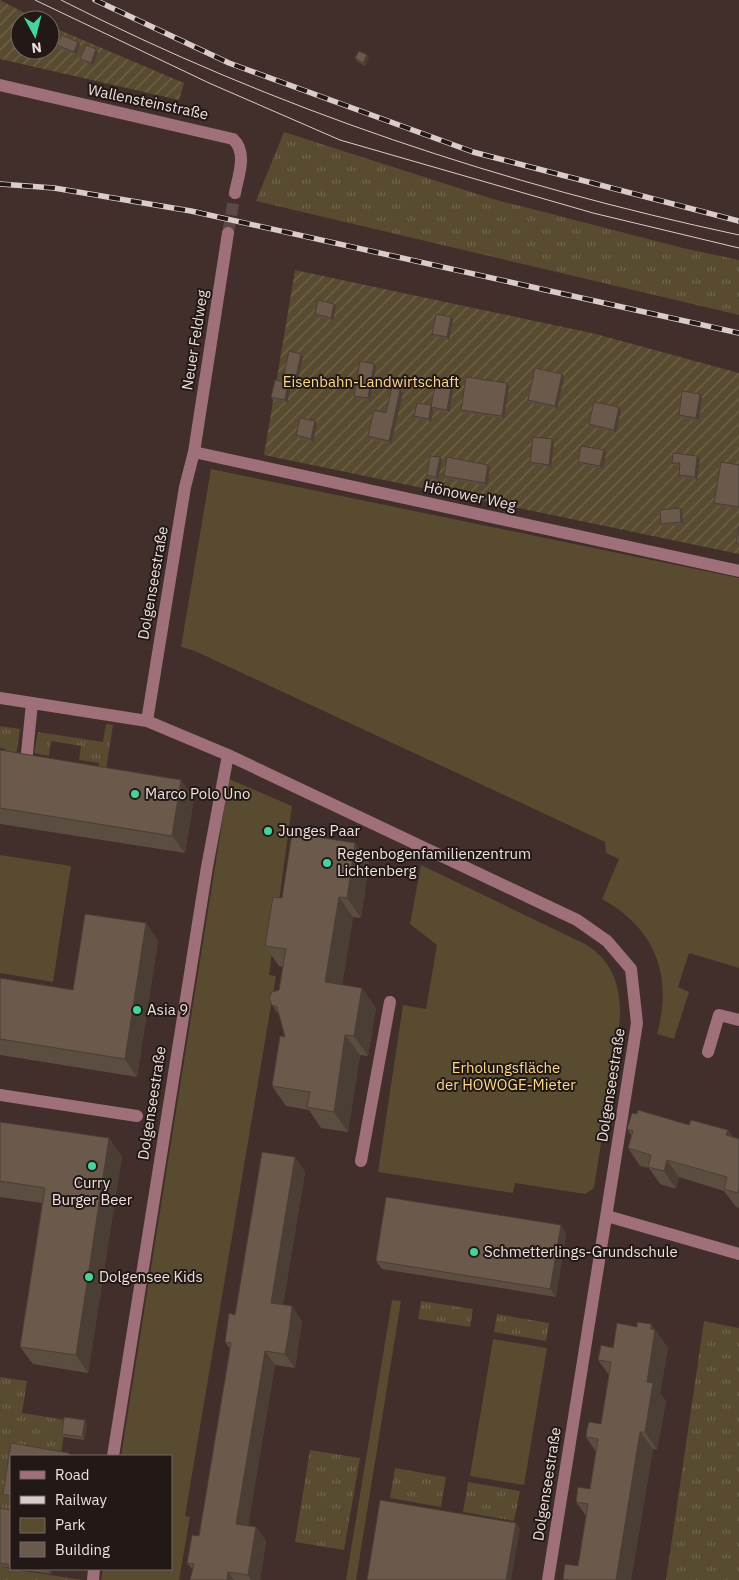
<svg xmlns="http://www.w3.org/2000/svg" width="739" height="1580" viewBox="0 0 739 1580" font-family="'IBM Plex Sans',sans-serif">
	<defs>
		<pattern id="grass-tufts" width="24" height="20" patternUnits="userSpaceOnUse" patternTransform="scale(1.25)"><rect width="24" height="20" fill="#584b2f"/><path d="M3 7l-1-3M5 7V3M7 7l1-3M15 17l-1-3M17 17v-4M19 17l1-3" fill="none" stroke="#70654d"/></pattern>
		<pattern id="garden-furrows" width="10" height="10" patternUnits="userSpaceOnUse" patternTransform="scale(1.25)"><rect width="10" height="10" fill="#584b2f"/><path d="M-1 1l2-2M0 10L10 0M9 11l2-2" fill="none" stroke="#70654d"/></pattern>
	</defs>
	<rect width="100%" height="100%" fill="#422e2a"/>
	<path fill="url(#grass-tufts)" d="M 284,132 L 493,199 L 683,248 L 739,260 L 739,315 L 256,201 Z
		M 106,724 L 113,725 L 106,771 L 98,770 L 99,763 L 79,760 L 81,746 L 51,741 L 49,756 L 34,753 L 38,732 L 103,742 Z
		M 0,726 L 20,729 L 16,757 L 4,755 L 5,749 L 0,748 Z
		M 421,1301 L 473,1309 L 470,1327 L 418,1319 Z
		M 497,1314 L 549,1323 L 546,1341 L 494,1332 Z
		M 704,1321 L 739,1328 L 739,1580 L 666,1580 Z
		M 0,1377 L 27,1381 L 22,1413 L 66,1420 L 61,1454 L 11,1456 L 11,1513 L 0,1511 Z
		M 310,1450 L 360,1458 L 344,1550 L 295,1542 Z
		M 395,1468 L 446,1477 L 441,1507 L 390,1498 Z
		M 468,1482 L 520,1491 L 514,1521 L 463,1512 Z
		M 0,1566 L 11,1569 L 83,1580 L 0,1580 Z"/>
	<path fill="#584b2f" d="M 211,469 L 739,578 L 739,968 L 689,953 L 678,987 L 689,992 L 674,1039 L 657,1034 C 673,976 656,929 602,899 L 619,859 L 606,853 L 605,842 L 195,651 L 181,647 Z
		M 229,779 L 292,806 L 269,975 L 276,976 L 185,1516 L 190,1517 L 179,1580 L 101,1580 L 103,1569 L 171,1569 L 171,1456 L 121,1456 Z
		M 0,855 L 71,866 L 53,982 L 0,973 Z
		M 421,865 L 585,944 C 616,962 623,994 619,1028 L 594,1188 L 585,1194 L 515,1183 L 513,1193 L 378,1172 L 403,1005 L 426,1009 L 437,945 L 410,924 Z
		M 392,1300 L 401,1301 L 356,1580 L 346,1580 Z
		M 493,1339 L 547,1348 L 524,1485 L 470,1476 Z"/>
	<path fill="url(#garden-furrows)" d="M 0,0 L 38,20 L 20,20 L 20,50 L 50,50 L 50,26 L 184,83 L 179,100 L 0,59 Z
		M 295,270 L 596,334 L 739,373 L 739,554 L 264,455 Z"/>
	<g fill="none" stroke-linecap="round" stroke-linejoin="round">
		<path stroke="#5c4945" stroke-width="12" stroke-dasharray="12 6" stroke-linecap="butt" d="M 228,233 L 235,193"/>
		<path stroke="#9f7079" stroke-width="12" d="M 0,85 L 233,139 C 248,153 238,176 235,193
			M 194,452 L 739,571
			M 0,698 L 147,721 L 228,755 L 577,920 L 607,941 L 631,969 L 637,1023 L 548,1580
			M 147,721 L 185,487 L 194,452 L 228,233
			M 26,763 L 32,703
			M 708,1052 L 719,1015 L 739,1020
			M 0,1095 L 137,1116
			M 361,1161 L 390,1002
			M 607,1216 L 739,1254
			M 113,1456 L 207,867 L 228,755
			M 93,1580 L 94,1569"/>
		<path stroke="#dbccc9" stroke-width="1" d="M 35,0 L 209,83 L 340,140 L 593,213 L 739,248
			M 61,0 C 275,109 505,185 739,235"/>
		<g stroke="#dbccc9" stroke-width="5.5">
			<path id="rail" d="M 95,0 L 229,63 L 473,152 L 739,221
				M 0,184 L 54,188 L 191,211 L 739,333"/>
		</g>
		<use href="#rail" stroke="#221917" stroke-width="4" stroke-dasharray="11" stroke-linecap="butt"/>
	</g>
	<path fill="#5c4d41" d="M 78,42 L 80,45 L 76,55 L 59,48 L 57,45 Z
		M 98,52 L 93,66 L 82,62 L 80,59 Z
		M 355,58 L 369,58 L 365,66 L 357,61 Z
		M 336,306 L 333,321 L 317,317 L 315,314 Z
		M 451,317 L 453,320 L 449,340 L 434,336 L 432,334 Z
		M 301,354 L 303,357 L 298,380 L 286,376 L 284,374 Z
		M 374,364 L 376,367 L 370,401 L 356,399 L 354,396 Z
		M 562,374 L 564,377 L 557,409 L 530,403 L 528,400 Z
		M 288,383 L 291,386 L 287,403 L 273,400 L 271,397 Z
		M 507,383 L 509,386 L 504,419 L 463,413 L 461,410 Z
		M 451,388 L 453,391 L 449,413 L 433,410 L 431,422 L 417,419 L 414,416 L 431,405 Z
		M 400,390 L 403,393 L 391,444 L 370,439 L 368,436 L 386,413 Z
		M 700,394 L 702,397 L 699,421 L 681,418 L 679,415 Z
		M 619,407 L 621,410 L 616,433 L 591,426 L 589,424 Z
		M 317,424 L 313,442 L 298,438 L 296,435 Z
		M 554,442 L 551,468 L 532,465 L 530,462 Z
		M 604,450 L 606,453 L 603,469 L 580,464 L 578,462 Z
		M 700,459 L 697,480 L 681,478 L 679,475 L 680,466 L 674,466 L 672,463 Z
		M 442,460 L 438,480 L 429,478 L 427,475 Z
		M 488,465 L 490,468 L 487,486 L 446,479 L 444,476 Z
		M 739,465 L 739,510 L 716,505 L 714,503 Z
		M 680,508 L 682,511 L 683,525 L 663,526 L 661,524 Z
		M 0,750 L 194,798 L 185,853 L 0,824 Z
		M 369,863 L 361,918 L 353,917 L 342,985 L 362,988 L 376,1008 L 368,1056 L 360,1055 L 348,1132 L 321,1128 L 309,1110 L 286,1106 L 272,1086 L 285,1037 L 279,1015 L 272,1005 L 279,990 L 283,967 L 279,966 L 265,946 L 282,898 Z
		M 146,923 L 158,941 L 137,1077 L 0,1055 L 0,978 L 73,990 Z
		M 0,1122 L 122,1156 L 88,1373 L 33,1364 L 20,1347 L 42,1203 L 0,1197 Z
		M 689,1125 L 728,1130 L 733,1137 L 739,1139 L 739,1208 L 736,1207 L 724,1191 L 679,1177 L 676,1189 L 660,1184 L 649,1168 L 640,1166 L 628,1148 L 631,1135 L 627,1129 Z
		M 295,1157 L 305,1172 L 283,1305 L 302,1321 L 295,1368 L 275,1365 L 248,1526 L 256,1527 L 266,1541 L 260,1580 L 190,1580 L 193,1570 L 187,1563 L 199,1536 L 230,1349 L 225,1342 Z
		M 561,1225 L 566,1234 L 556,1297 L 382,1269 L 376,1261 Z
		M 651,1324 L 668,1348 L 660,1393 L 666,1401 L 657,1450 L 653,1449 L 631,1580 L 564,1580 L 563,1579 L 578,1566 L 586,1516 L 576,1502 L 590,1489 L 596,1452 L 586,1437 L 601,1424 L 609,1375 L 598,1360 L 637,1327 Z
		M 87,1423 L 84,1440 L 64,1437 L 62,1434 Z
		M 11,1443 L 69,1453 L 71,1456 L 11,1456 L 11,1498 L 5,1497 L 3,1494 Z
		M 0,1508 L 11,1510 L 11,1568 L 0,1566 Z
		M 17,1569 L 52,1569 L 51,1574 Z"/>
	<path fill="#4b3e35" d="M 78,42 L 80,45 L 76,55 L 74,52 Z
		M 96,49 L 98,52 L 93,66 L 91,63 Z
		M 367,55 L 369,58 L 365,66 L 363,63 Z
		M 334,304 L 336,306 L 333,321 L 331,318 Z
		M 451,317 L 453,320 L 449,340 L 447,337 Z
		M 301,354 L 303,357 L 298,380 L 296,377 Z
		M 374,364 L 376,367 L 370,401 L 368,398 Z
		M 562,374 L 564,377 L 557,409 L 555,406 Z
		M 288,383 L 291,386 L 287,403 L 285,400 Z
		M 507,383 L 509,386 L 504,419 L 502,416 Z
		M 451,388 L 453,391 L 449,413 L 447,410 Z
		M 400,390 L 403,393 L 391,444 L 389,441 Z
		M 700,394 L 702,397 L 699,421 L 696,418 Z
		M 431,407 L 433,410 L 431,422 L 429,419 Z
		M 619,407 L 621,410 L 616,433 L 614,430 Z
		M 315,421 L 317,424 L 313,442 L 311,439 Z
		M 552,439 L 554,442 L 551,468 L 549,465 Z
		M 604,450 L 606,453 L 603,469 L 600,466 Z
		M 697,456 L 700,459 L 697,480 L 695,477 Z
		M 440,457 L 442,460 L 438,480 L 436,477 Z
		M 488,465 L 490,468 L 487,486 L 485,483 Z
		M 680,508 L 682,511 L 683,525 L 681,522 Z
		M 181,780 L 194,798 L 185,853 L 172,836 Z
		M 355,843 L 369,863 L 361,918 L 347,898 Z
		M 339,897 L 353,917 L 339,1002 L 325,982 Z
		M 146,923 L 158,941 L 137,1077 L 125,1059 Z
		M 362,988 L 376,1008 L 368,1056 L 354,1036 Z
		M 345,1035 L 360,1055 L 348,1132 L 334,1112 Z
		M 728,1130 L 739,1146 L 726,1135 Z
		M 109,1138 L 122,1156 L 88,1373 L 76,1355 Z
		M 295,1157 L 305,1172 L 281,1317 L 271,1303 Z
		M 667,1160 L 679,1177 L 676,1189 L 664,1171 Z
		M 561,1225 L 566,1234 L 556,1297 L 550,1289 Z
		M 292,1306 L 302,1321 L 295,1368 L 285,1354 Z
		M 651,1324 L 668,1348 L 660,1393 L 666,1401 L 657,1450 L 645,1432 L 647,1382 Z
		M 265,1351 L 275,1365 L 246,1538 L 236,1524 Z
		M 85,1420 L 87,1423 L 84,1440 L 82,1437 Z
		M 640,1432 L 653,1449 L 631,1580 L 616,1580 Z
		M 516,1523 L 520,1529 L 511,1580 L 506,1580 Z
		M 256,1527 L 266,1541 L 260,1580 L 251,1580 L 248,1575 Z
		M 49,1569 L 52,1569 L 51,1574 L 49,1571 Z
		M 228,1572 L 234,1580 L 227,1580 Z"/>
	<path fill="#6b594c" stroke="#4b3e35" d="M 61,35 L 78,42 L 74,52 L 57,45 Z
		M 86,45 L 96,49 L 91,63 L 80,59 Z
		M 359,51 L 367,55 L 363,63 L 355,58 Z
		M 318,300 L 334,304 L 331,318 L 315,314 Z
		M 436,314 L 451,317 L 447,337 L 432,334 Z
		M 289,351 L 301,354 L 296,377 L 284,374 Z
		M 360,361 L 374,364 L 368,398 L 354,396 Z
		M 535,368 L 562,374 L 555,406 L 528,400 Z
		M 466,377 L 507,383 L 502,416 L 461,410 Z
		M 275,380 L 288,383 L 285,400 L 271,397 Z
		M 435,385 L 451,388 L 447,410 L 431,407 Z
		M 392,387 L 400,390 L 389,441 L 368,436 L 374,410 L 386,413 Z
		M 682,391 L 700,394 L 696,418 L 679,415 Z
		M 594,402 L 619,407 L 614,430 L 589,424 Z
		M 417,403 L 431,405 L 429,419 L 414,416 Z
		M 300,418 L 315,421 L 311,439 L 296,435 Z
		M 533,437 L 552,439 L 549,465 L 530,462 Z
		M 581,446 L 604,450 L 600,466 L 578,462 Z
		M 673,453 L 697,456 L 695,477 L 679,475 L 680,463 L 672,463 Z
		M 430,456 L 440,457 L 436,477 L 427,475 Z
		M 447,457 L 488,465 L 485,483 L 444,476 Z
		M 721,462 L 739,465 L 739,507 L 714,503 Z
		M 680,508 L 681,522 L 661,524 L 660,510 Z
		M 739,526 L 739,543 L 736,543 Z
		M 0,750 L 181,780 L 172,836 L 0,808 Z
		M 292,833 L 355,843 L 347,898 L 339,897 L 325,982 L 362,988 L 354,1036 L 345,1035 L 334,1112 L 307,1107 L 310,1092 L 272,1086 L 280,1036 L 285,1037 L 277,1007 L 272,1005 L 269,998 L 272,992 L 279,990 L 286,949 L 265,946 L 273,897 L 282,898 Z
		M 85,914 L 146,923 L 125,1059 L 0,1039 L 0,978 L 73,990 Z
		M 638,1110 L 689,1125 L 691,1120 L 728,1130 L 726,1135 L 739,1139 L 739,1189 L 738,1193 L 724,1189 L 727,1177 L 667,1160 L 664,1171 L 648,1167 L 651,1155 L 628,1148 L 633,1131 L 627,1129 L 632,1113 L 637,1114 Z
		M 0,1122 L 109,1138 L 76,1355 L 20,1347 L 45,1188 L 0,1181 Z
		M 262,1152 L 295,1157 L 271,1303 L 292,1306 L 289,1331 L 285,1354 L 265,1351 L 236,1524 L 256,1527 L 248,1575 L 228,1572 L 227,1580 L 190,1580 L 194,1564 L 187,1563 L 192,1535 L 199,1536 L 231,1343 L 225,1342 L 229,1313 L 235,1315 Z
		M 386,1197 L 561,1225 L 550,1289 L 376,1261 Z
		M 637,1322 L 651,1324 L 651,1329 L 655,1330 L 647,1382 L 653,1383 L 645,1432 L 640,1432 L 616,1580 L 569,1580 L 563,1579 L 565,1564 L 578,1566 L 588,1504 L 576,1502 L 577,1494 L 578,1487 L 590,1489 L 598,1439 L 586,1437 L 587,1429 L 589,1422 L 601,1424 L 611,1362 L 598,1360 L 601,1345 L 613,1348 L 617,1323 L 637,1327 Z
		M 64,1417 L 85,1420 L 82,1437 L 62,1434 Z
		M 11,1443 L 69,1453 L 68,1456 L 11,1456 L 11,1496 L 3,1494 Z
		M 380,1500 L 516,1523 L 506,1580 L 367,1580 Z
		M 0,1508 L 11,1510 L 11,1565 L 0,1563 Z
		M 33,1569 L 49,1569 L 49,1571 Z"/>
	<g fill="#46d49e" stroke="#221917" stroke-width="2">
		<circle cx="135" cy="794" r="5"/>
		<circle cx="268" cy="831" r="5"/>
		<circle cx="327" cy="863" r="5"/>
		<circle cx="137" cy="1010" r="5"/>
		<circle cx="92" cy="1166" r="5"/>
		<circle cx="474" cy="1252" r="5"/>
		<circle cx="89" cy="1277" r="5"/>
	</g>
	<g text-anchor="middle" stroke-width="4" stroke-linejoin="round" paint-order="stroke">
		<g font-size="15" fill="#eee0dd" stroke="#221917">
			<text transform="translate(148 102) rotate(12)" y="5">Wallensteinstraße</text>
			<text transform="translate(195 340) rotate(-81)" y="5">Neuer Feldweg</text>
			<text transform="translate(470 496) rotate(12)" y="5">Hönower Weg</text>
			<text transform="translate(153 583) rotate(-80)" y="5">Dolgenseestraße</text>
			<text transform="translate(611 1085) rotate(-81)" y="5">Dolgenseestraße</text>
			<text transform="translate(152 1103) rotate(-81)" y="5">Dolgenseestraße</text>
			<text transform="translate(547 1484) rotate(-81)" y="5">Dolgenseestraße</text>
		</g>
		<g font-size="15" fill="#ffd98b" stroke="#221917">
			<text x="371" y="387">Eisenbahn-Landwirtschaft</text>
			<text x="506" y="1073">Erholungsfläche<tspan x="506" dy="17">der HOWOGE-Mieter</tspan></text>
		</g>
		<g font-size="15" fill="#eee0dd" stroke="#221917" text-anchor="start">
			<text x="145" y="799">Marco Polo Uno</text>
			<text x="278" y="836">Junges Paar</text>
			<text x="337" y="859">Regenbogenfamilienzentrum<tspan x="337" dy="17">Lichtenberg</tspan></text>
			<text x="147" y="1015">Asia 9</text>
			<text x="92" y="1188" text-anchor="middle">Curry<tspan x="92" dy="17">Burger Beer</tspan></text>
			<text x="484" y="1257">Schmetterlings-Grundschule</text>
			<text x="99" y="1282">Dolgensee Kids</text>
		</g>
	</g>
	<rect x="10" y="1455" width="162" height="115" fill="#221917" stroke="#746966"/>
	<rect x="20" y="1471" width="25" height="8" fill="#9f7079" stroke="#746966"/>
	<text x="55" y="1480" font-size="15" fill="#eee0dd">Road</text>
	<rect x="20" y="1496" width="25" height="8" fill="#dbccc9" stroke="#746966"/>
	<text x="55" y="1505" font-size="15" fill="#eee0dd">Railway</text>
	<rect x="20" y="1518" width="25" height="15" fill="#584b2f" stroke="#746966"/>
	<text x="55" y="1530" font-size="15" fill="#eee0dd">Park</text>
	<rect x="20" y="1542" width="25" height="15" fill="#6b594c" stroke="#746966"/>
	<text x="55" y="1555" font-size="15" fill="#eee0dd">Building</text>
	<g transform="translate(35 35) rotate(173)"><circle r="24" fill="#221917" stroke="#746966"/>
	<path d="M0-4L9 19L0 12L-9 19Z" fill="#46d49e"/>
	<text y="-8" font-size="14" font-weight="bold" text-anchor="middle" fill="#eee0dd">N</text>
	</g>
</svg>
